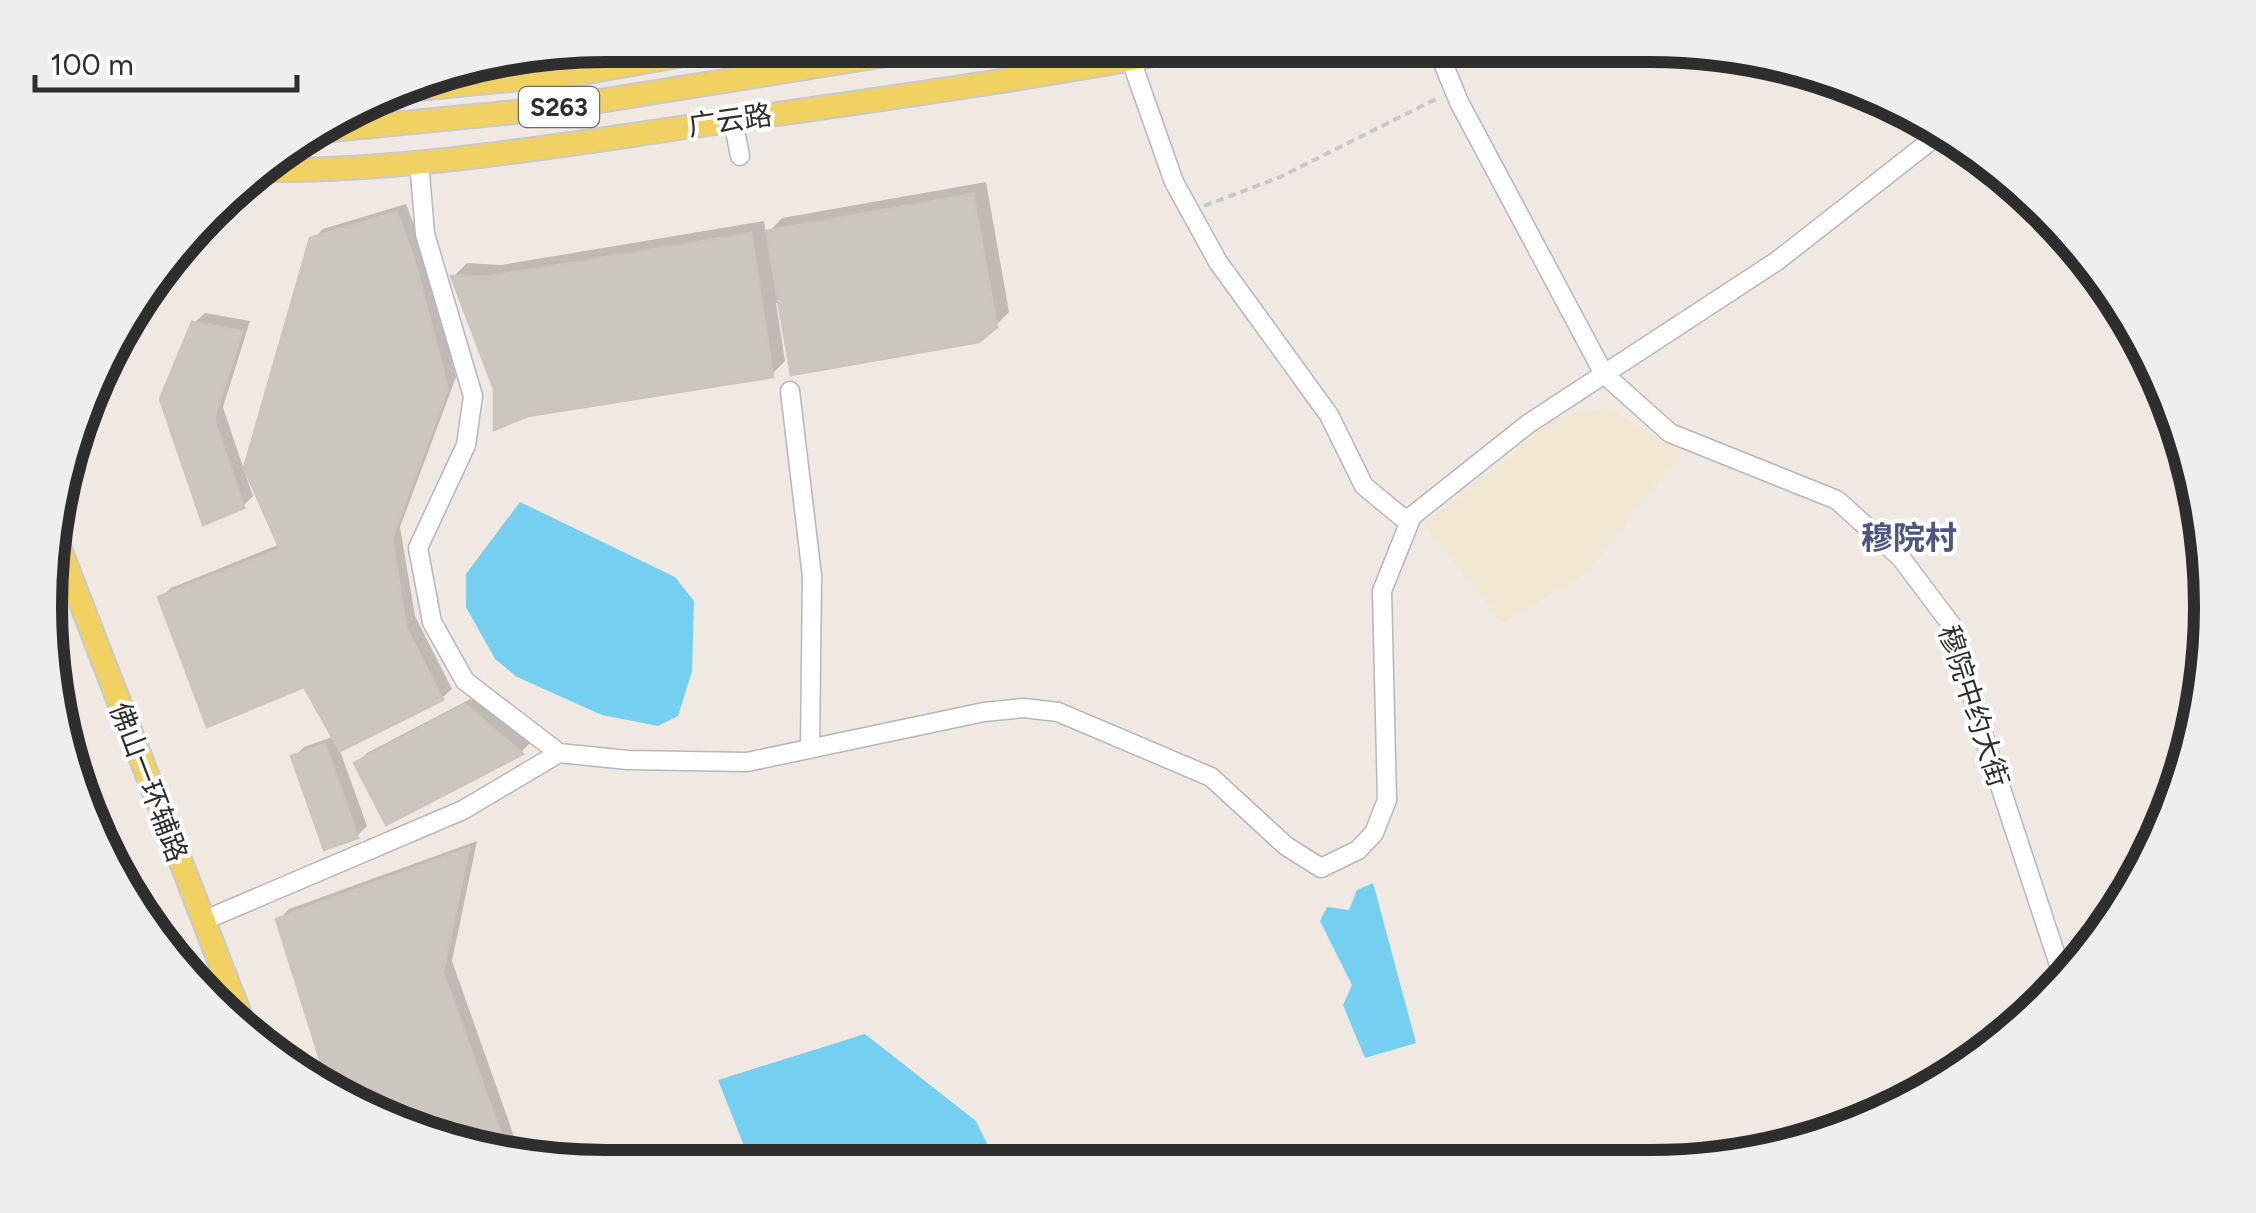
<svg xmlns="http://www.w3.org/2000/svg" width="2256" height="1213" viewBox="0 0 2256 1213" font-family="Figtree,'Noto Sans SC',sans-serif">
	<rect width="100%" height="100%" fill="#efe9e1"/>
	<path fill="#f0e6d1" d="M 1607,407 L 1682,452 L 1585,574 L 1503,623 L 1425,524 L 1557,417 Z"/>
	<path fill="#75cff0" d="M 520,502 L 675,577 L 694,601 L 692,671 L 678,716 L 658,726 L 602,715 L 517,677 L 495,659 L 466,607 L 466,574 Z
		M 1373,883 L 1416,1043 L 1365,1058 L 1343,1005 L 1352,985 L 1320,921 L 1327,907 L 1349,910 L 1357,890 Z
		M 865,1034 L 976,1121 L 998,1166 L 752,1166 L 718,1080 Z"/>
	<path fill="#0003" d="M 986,182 L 1009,312 L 995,326 L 776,303 L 785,361 L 771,375 L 497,388 L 454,276 L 467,263 L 501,265 L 764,221 L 766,235 L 782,218 Z
		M 406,204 L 424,251 L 456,377 L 400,527 L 415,616 L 452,689 L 442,698 L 339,748 L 367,826 L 357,836 L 294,757 L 304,747 L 335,736 L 305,684 L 161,597 L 171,588 L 280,544 L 249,475 L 246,476 L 253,496 L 243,506 L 204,522 L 194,323 L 205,313 L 250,321 L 223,407 L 245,473 L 313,239 L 323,229 Z
		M 476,696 L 530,743 L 521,752 L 387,822 L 357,763 L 367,753 Z
		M 477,841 L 452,961 L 522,1159 L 461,1149 L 334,1096 L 279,919 L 289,909 Z"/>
	<path fill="#cbc7bf" stroke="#cbc5ba" stroke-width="2.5" d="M 1868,95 L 1923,117 L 1914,123 Z
		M 973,194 L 997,327 L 979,342 L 791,375 L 766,231 Z
		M 397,212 L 415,262 L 448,389 L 392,538 L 406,627 L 443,700 L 340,751 L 304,687 L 207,727 L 158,597 L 280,549 L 244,468 L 310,238 Z
		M 751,233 L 773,377 L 528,416 L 494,430 L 494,389 L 451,276 L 486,277 Z
		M 192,322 L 242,331 L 214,419 L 244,508 L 203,525 L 160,399 Z
		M 465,704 L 523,754 L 386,825 L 354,763 Z
		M 325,744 L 358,838 L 324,850 L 291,756 Z
		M 469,848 L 443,972 L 509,1157 L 461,1149 L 331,1095 L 276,919 Z"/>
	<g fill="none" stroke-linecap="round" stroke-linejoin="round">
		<g stroke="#b4b7c1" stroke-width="21">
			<path id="minor" d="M 1436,46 L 1459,102 L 1604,374 L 1670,433 L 1837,500 L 1901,558 L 1953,627 L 1981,728 L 2065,983
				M 1131,60 L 1174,182 L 1218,262 L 1329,415 L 1364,486 L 1409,523
				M 733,120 L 740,156
				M 419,161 L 425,234 L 473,396 L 466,445 L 418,548 L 432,622 L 465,681 L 559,753
				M 790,391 L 812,576 L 810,749
				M 205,920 L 463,810 L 559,753 L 628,760 L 747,762 L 984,712 L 1024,708 L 1058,712 L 1211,777 L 1286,846 L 1321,868 L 1358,850 L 1374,833 L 1387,800 L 1382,591 L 1412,516 L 1528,424 L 1777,261 L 1943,131"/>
		</g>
		<g stroke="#c9c9c9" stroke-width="26">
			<path id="major" d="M 396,91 L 582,73 L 739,45
				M 321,131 L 556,108 L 948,45
				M 257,170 C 407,172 559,145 708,124 C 873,100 1038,78 1201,46
				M 56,539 L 244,1025"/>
		</g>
		<path stroke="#c9c9c9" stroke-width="4" stroke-dasharray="8 5" stroke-linecap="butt" d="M 1466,47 L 1468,46
			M 1204,206 L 1280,177 L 1440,97"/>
		<use href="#minor" stroke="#fff" stroke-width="18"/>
		<use href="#major" stroke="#f2d163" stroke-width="22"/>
	</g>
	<g text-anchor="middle" stroke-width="8" stroke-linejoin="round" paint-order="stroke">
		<rect fill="#fff" stroke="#6d6d6d" stroke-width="2.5" x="519" y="87" width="80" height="40" rx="8"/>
		<g font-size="25" font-weight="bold" fill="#2e2e2e">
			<text x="559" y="116">S263</text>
		</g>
		<g font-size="28" fill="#2e2e2e" stroke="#fff">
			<text transform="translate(730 120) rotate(-8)" y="10">广云路</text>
			<text transform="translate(1974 706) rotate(72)" y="10">穆院中约大街</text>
			<text transform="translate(149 782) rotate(69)" y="10">佛山一环辅路</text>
		</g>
		<g font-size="32" font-weight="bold" fill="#4d5680" stroke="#fff">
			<text x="1909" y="549">穆院村</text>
		</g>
	</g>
	<path d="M0 0H2256V1213H0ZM606 62H1650A544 544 0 0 1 2194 606V606A544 544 0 0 1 1650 1150H606A544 544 0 0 1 62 606V606A544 544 0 0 1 606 62Z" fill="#eee" fill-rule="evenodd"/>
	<path fill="none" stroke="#2e2e2e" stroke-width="12" d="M606 62H1650A544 544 0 0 1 2194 606V606A544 544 0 0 1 1650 1150H606A544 544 0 0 1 62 606V606A544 544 0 0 1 606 62Z"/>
	<path d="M35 75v15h262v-15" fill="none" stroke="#2e2e2e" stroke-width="5"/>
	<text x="50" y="75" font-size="30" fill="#2e2e2e" stroke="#ffffff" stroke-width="8" paint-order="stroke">100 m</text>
</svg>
